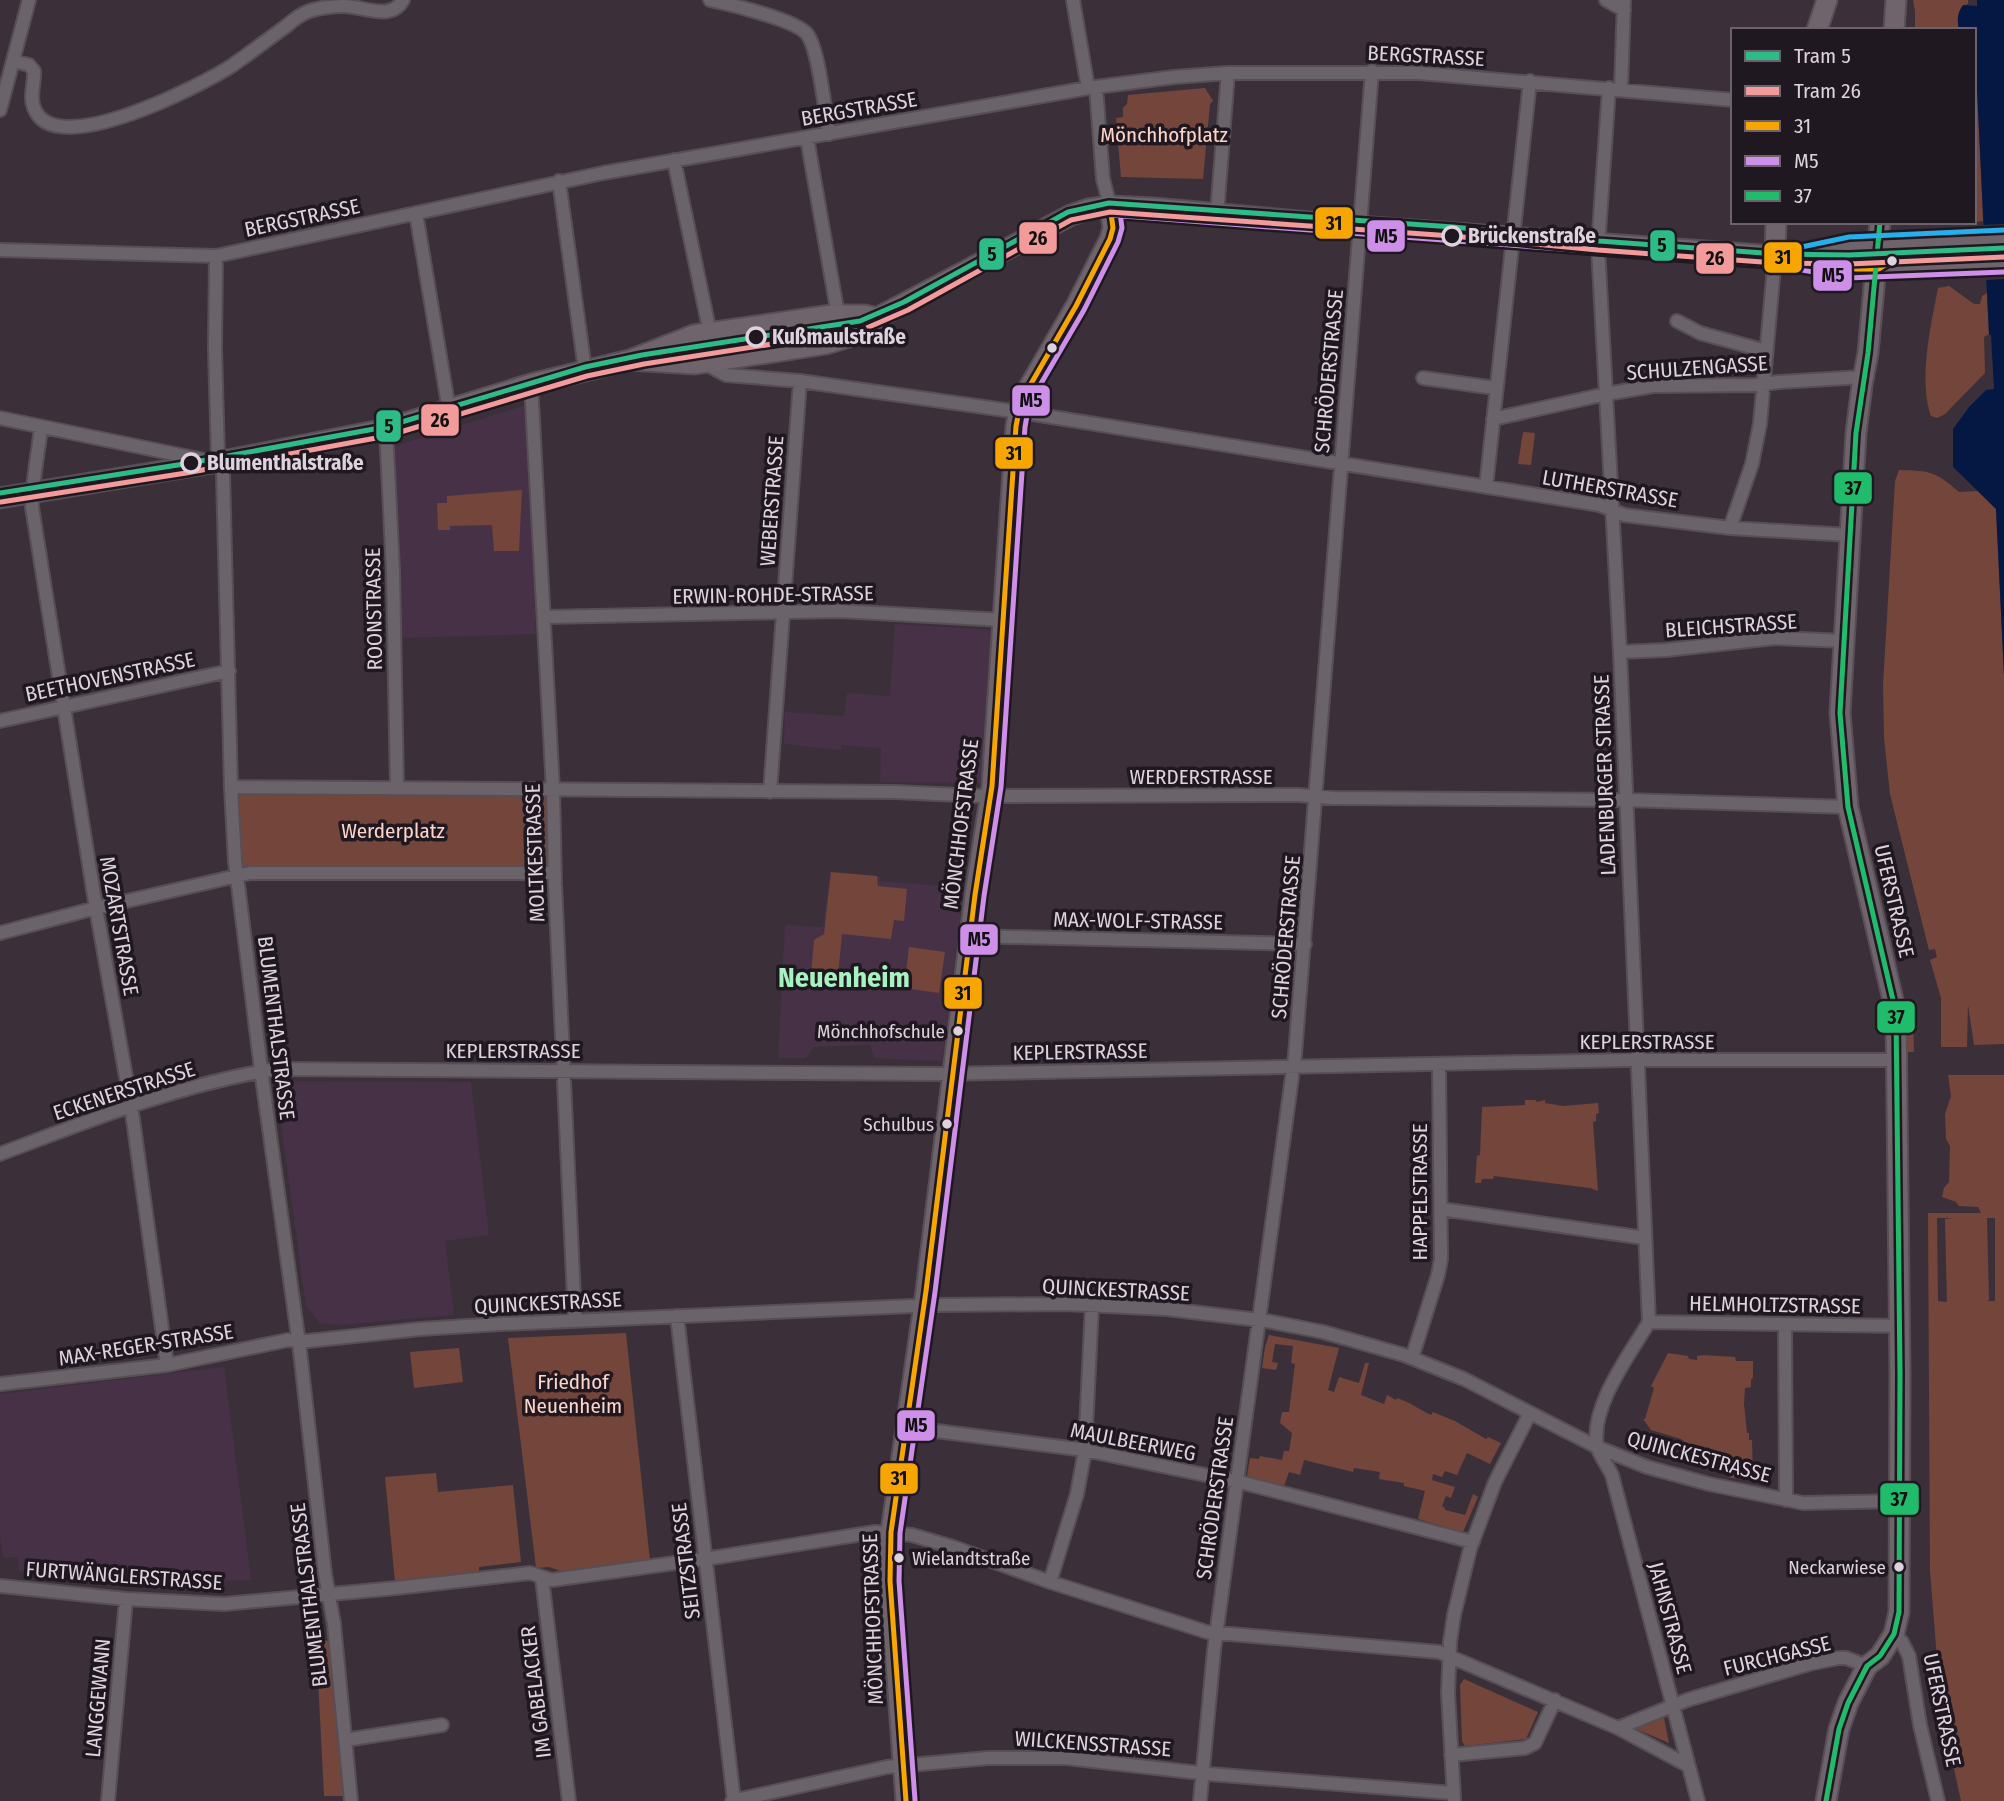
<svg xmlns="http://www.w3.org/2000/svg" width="2004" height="1801" viewBox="0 0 2004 1801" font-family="'Fira Sans Condensed',sans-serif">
	<rect width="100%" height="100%" fill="#3b303a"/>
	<path fill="#473146" d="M 526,405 L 536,634 L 400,638 L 395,446 Z
		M 895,624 L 993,630 L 982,783 L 880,782 L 881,748 L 842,745 L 841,750 L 784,744 L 785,712 L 844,716 L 847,693 L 890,696 Z
		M 830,872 L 880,877 L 880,881 L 964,888 L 942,1061 L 874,1058 L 870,1045 L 814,1047 L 806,1058 L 778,1058 L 785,925 L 823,927 Z
		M 278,1081 L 471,1082 L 489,1235 L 445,1241 L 454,1315 L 338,1325 L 320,1323 L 306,1306 L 276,1086 Z
		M 224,1367 L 251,1580 L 131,1582 L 19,1571 L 18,1557 L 3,1558 L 0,1536 L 0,1394 Z"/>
	<path fill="#74453a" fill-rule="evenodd" d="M 1913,0 L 1968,0 L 1968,4 L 1963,6 L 1958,16 L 1959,30 L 1915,30 L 1915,11 Z
		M 1974,50 L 1976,57 L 1983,221 L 1974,222 Z
		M 1205,88 L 1213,101 L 1210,104 L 1203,179 L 1121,177 L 1116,118 L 1123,117 L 1123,108 L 1127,104 L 1128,95 Z
		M 1949,286 L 1974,304 L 1980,304 L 1982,296 L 1987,293 L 1989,334 L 1984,337 L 1985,373 L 1945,414 L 1937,418 L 1931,416 C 1918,379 1931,325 1938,288 Z
		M 1523,432 L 1535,433 L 1531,465 L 1518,464 Z
		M 1899,470 C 1930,471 1935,471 1959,492 L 1978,491 L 1996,509 L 2004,675 L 2004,1044 L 1974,1045 L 1968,1005 L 1967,1047 L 1941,1047 L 1941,998 L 1930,960 L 1937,957 L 1935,949 L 1929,950 L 1890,794 L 1884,738 L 1883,685 L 1895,481 Z
		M 522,490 L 519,551 L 494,551 L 492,525 L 450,526 L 450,530 L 438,530 L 437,503 L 447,503 L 447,496 Z
		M 241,792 L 541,794 L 548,797 L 550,868 L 240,869 L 235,794 Z
		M 831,872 L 877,876 L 878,886 L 907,889 L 904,921 L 894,920 L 891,939 L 842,934 L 838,976 L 811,975 L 814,940 L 824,934 Z
		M 909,947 L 945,952 L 939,993 L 904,988 Z
		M 1907,1000 L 1913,1012 L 1914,1052 L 1905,1052 L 1903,1010 Z
		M 1948,1075 L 2004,1075 L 2004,1801 L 1961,1801 L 1941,1709 L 1930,1571 L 1928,1213 L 1981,1213 L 1978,1207 L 1959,1206 L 1956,1202 L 1942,1197 L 1944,1188 L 1949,1182 L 1950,1146 L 1946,1139 L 1945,1114 L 1951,1096 ZM 1937,1218 L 1952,1218 L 1945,1219 L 1947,1302 L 1938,1301 ZM 1987,1218 L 1995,1218 L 1995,1301 L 1987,1301 L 1989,1300 Z
		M 1525,1100 L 1536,1100 L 1537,1102 L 1545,1100 L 1545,1103 L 1563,1106 L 1598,1103 L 1599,1113 L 1596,1114 L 1596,1121 L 1593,1122 L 1598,1191 L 1590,1188 L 1494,1176 L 1493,1179 L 1482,1179 L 1481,1183 L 1475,1183 L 1477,1156 L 1480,1155 L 1482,1107 L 1525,1105 Z
		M 626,1333 L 650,1561 L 560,1571 L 549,1567 L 536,1568 L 508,1338 Z
		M 1269,1335 L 1339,1348 L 1328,1390 L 1334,1392 L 1339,1377 L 1359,1383 L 1365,1363 L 1369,1363 L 1361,1395 L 1384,1404 L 1387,1395 L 1396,1400 L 1397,1398 C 1410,1402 1420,1410 1431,1415 L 1433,1412 L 1455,1421 L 1486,1439 L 1488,1437 L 1501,1443 L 1490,1464 L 1467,1453 L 1457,1475 L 1445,1471 L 1442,1477 L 1433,1474 L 1432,1480 L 1455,1487 L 1451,1498 L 1446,1496 L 1442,1506 L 1445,1508 L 1445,1510 L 1465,1515 L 1473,1494 L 1478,1497 L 1463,1532 L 1418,1519 L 1425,1491 L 1404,1486 L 1404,1483 L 1379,1479 L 1380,1472 L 1354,1468 L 1353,1472 L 1304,1460 L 1300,1475 L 1289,1472 L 1284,1486 L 1249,1477 L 1247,1475 L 1250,1458 L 1259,1459 L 1260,1456 L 1282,1460 L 1284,1451 L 1289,1451 L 1292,1433 L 1280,1423 L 1282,1412 L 1289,1412 L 1295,1364 L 1291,1363 L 1293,1346 L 1275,1344 L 1272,1362 L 1278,1363 L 1276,1370 L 1262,1368 L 1265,1347 Z
		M 459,1348 L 463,1382 L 414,1388 L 410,1352 Z
		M 1668,1353 L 1688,1356 L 1689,1359 L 1697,1360 L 1697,1356 L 1703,1355 L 1735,1357 L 1736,1361 L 1753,1361 L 1753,1378 L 1751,1379 L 1751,1387 L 1745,1388 L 1744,1404 L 1747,1433 L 1749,1433 L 1749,1440 L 1752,1440 L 1753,1479 L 1730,1478 L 1735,1459 L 1701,1450 L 1687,1444 L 1681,1439 L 1651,1430 L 1643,1419 L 1645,1419 L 1654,1388 L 1651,1386 Z
		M 436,1473 L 438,1492 L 513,1485 L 521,1562 L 479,1567 L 479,1572 L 395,1582 L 385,1477 Z
		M 316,1640 L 331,1641 L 346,1796 L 324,1796 Z
		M 1464,1679 L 1538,1712 L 1526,1739 L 1465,1746 L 1462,1741 L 1460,1685 Z
		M 1664,1718 L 1669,1743 L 1634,1728 Z"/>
	<path fill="#051843" d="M 1977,0 L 2004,0 L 2004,675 L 1996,509 L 1953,467 L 1953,429 L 1969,407 L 1986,390 L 1994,389 L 1991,335 L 1989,334 L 1974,30 L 1959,30 C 1957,20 1957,13 1963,5 L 1977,6 Z"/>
	<path fill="#3b303a" d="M 2004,224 L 2004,279 L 1982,280 L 1980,225 Z"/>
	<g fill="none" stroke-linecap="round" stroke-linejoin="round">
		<g stroke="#574e56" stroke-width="16">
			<path id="street" d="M 710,0 C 729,4 796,20 807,34 C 819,49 825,112 829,134
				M 1073,0 L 1088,88
				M 1606,0 L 1624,10
				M 13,61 L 29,65 L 34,71 C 35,83 29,96 34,108 C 54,162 202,85 233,65 C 250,53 267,40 285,27 C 291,22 299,15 307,12 C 316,8 333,6 344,6 C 363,6 391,22 403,0
				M 1096,87 L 1103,179 L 1110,206
				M 1609,88 L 1598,247 L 1620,652 L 1649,1322 C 1630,1354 1590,1406 1597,1446 C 1599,1455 1608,1466 1612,1475 L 1698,1801
				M 1621,89 L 1624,0
				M 0,110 L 29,0
				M 807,138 L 838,315
				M 674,160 L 710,333
				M 559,181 L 585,370
				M 416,213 L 449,410
				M 1217,214 L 1228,73
				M 0,250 L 216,256 L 603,173 L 1088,88 L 1174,77 L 1228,73 L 1419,73 L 1733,100
				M 216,256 L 215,348 L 218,458 L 223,474 L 231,787 L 235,861 L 263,1085 L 300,1351 L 325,1574 L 334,1624 L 351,1801
				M 1677,321 L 1700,333 L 1766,351
				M 704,363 L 726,375 L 800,381 L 1033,414 L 1600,505 L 1624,515 L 1730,528 L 1849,535
				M 1423,378 L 1495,388
				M 531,384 L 553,790 L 555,884 L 575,1321
				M 0,418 L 204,460
				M 1493,419 L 1606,394 L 1653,386 L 1756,385 L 1779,382 L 1863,377
				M 41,428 C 38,453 32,484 32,507 L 96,908 L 131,1105 L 167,1365
				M 386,429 L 393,571 L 397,788
				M 1486,487 L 1530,81
				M 1730,528 L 1752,464 L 1760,424 L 1775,256
				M 544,617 L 840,611 L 1003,620
				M 1620,652 L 1666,650 L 1775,638 L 1844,641
				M 0,721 L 229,671
				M 231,787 L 895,792 L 980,796 L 1298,795 L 1333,798 L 1625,800 L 1848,807
				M 770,792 L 800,381
				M 0,933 L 96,908 L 250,873 L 554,873
				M 970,936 L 1305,944
				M 0,1154 C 90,1120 181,1084 276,1069 L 944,1074 L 1628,1060 L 1898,1060
				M 1441,1209 L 1645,1238
				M 677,1316 L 734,1801
				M 1649,1322 L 1900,1326
				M 1785,1325 L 1786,1500
				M 1412,1358 L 1438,1275 L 1441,1259 L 1439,1064
				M 0,1384 L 167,1365 L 288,1340 L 308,1341 L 420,1329 L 500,1324 L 936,1305 L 1065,1304 L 1167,1309 L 1267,1321 L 1323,1332 L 1404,1355 L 1464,1379 L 1597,1447 L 1647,1467 L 1709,1484 L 1803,1503 L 1900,1501
				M 905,1427 L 1085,1450 L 1244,1483 L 1473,1542
				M 542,1578 L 569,1801
				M 1050,1582 L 1077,1494 L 1085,1450 L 1092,1305
				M 0,1586 L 126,1599 L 224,1604 L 396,1588 L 530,1573 L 552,1580 L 718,1557 L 875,1532 L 912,1535 L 953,1547 L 1050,1582 L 1207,1632 L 1439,1652 L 1618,1728 L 1687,1765
				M 1894,1634 L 1902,1642 L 1909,1656 L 1920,1725 L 1938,1801
				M 1618,1728 L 1687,1700 L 1809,1664 L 1838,1658 L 1846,1658 L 1867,1666
				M 345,1740 L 442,1725
				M 1451,1755 L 1525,1748 L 1535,1743 L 1555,1700
				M 1454,1799 L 1448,1693 L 1450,1642 L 1454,1615 L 1470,1549 L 1495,1482 L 1530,1413
				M 108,1801 L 126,1599
				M 732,1801 L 887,1767 L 988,1758 L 1066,1758 L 1209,1774 L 1453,1793
				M 1200,1801 L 1214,1650 L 1295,1055 L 1372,71"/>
		</g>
		<g stroke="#574e56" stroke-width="23">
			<path id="secondary" d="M 1817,30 L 1827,0
				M 1894,30 L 1896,0
				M 1775,256 L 1776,222
				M 1800,256 L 1849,246
				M 1879,269 L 2004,263
				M 630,360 L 695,364 L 826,344 C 846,338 864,334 877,318 L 1071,215 L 1089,209 L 1110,206 L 1153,208 L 1343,225 L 1775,256 L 1848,269
				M 0,498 L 218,462 L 386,429 L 531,384 L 630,360 L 694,335 L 832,315 L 865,315 L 877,318
				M 906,1801 L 890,1581 L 891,1532 L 926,1291 L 975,895 L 992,786 L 1016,426 L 1021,401 L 1076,306 L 1110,239 L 1113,228 L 1110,206
				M 1826,1801 L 1839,1729 L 1848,1703 L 1867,1666 L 1880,1656 L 1894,1634 L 1899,1612 L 1900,1374 L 1896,1013 L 1848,807 L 1840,713 L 1856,433 L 1862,385 L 1868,353 L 1880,222"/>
		</g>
		<use href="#street" stroke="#6b636a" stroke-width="12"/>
		<use href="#secondary" stroke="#6f646b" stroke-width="19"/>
		<g stroke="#574e56" stroke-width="23" stroke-linecap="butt">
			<path id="secondary-bridge" d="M 1849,246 L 2004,239
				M 1848,269 L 1879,269"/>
		</g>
		<use href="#secondary-bridge" stroke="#6f646b" stroke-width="19"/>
		<g stroke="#201820" stroke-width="10">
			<path id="bus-1" d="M 1110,206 L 1775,256 L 1848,269 L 1879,269 L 1895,259 L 2004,254
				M 906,1801 L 890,1581 L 891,1532 L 926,1291 L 975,895 L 992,786 L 1016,426 L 1021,401 L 1076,306 L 1110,239 L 1113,228 L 1110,206"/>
		</g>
		<g stroke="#201820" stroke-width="10">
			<path id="bus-2" d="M 1110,215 L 1774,265 L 1847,278 L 2004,272
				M 915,1800 L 899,1581 L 900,1533 L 935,1292 L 984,896 L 1001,787 L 1025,427 L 1029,404 L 1084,310 L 1118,242 L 1122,228 L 1119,205"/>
		</g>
		<g stroke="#201820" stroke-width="10">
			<path id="bus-3" d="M 1826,1801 L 1839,1729 L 1848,1703 L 1867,1666 L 1880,1656 L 1894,1634 L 1899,1612 L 1900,1374 L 1896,1013 L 1848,807 L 1840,713 L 1856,433 L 1868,353 L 1880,222"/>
		</g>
		<g stroke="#201820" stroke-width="10">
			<path id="bus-4" d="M 1776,247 L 1792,249 L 1849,237 L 2004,230"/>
		</g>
		<use href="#bus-1" stroke="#f7a600" stroke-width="5"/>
		<use href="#bus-2" stroke="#ce8fe9" stroke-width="5"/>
		<use href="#bus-3" stroke="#20bc6c" stroke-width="5"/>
		<use href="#bus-4" stroke="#26b0eb" stroke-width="5"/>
		<g stroke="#201820" stroke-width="10">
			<path id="tram-1" d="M 0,493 L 184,464 L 385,427 L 585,367 L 642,355 L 860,321 L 904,302 L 1068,212 L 1109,203 L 1453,227 L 1599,241 L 1777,254 L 1849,255 L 2004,248"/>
		</g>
		<g stroke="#201820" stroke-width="10">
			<path id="tram-2" d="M 1,502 L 186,473 L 387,436 L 587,376 L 644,364 L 862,330 L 908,310 L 1071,220 L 1110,212 L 1452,236 L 1598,250 L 1776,263 L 1849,264 L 2004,257"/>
		</g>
		<use href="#tram-1" stroke="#2dbb87" stroke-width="5"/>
		<use href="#tram-2" stroke="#f39a9a" stroke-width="5"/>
	</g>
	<g fill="#201820" stroke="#ded2de" stroke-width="3.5">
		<circle cx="1452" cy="236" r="9"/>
		<circle cx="756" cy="337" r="9"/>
		<circle cx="191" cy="463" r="9"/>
	</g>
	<g fill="#ded2de" stroke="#201820" stroke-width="2.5">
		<circle cx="1892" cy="261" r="6"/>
		<circle cx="1052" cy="348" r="6"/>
		<circle cx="958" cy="1031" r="6"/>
		<circle cx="947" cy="1124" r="6"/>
		<circle cx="899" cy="1558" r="6"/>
		<circle cx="1899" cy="1567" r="6"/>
	</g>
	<g text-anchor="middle" stroke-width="7" stroke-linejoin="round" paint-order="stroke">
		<g font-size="19" fill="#ded2de" stroke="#201820" text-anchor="end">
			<text x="945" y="1038">Mönchhofschule</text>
			<text x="934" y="1131">Schulbus</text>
			<text x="912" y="1565" text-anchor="start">Wielandtstraße</text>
			<text x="1886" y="1574">Neckarwiese</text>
		</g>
		<g font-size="21" fill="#ded2de" stroke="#201820">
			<text transform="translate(1426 56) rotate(3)" y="7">BERGSTRASSE</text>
			<text transform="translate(859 109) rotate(-10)" y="7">BERGSTRASSE</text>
			<text transform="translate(302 218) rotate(-12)" y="7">BERGSTRASSE</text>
			<text transform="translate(1697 368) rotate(-4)" y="7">SCHULZENGASSE</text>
			<text transform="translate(1329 371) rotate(-85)" y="7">SCHRÖDERSTRASSE</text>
			<text transform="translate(1610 489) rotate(10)" y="7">LUTHERSTRASSE</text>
			<text transform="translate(772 501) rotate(-86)" y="7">WEBERSTRASSE</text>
			<text transform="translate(773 595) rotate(-1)" y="7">ERWIN-ROHDE-STRASSE</text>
			<text transform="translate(374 609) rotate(-91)" y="7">ROONSTRASSE</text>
			<text transform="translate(1731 626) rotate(-4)" y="7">BLEICHSTRASSE</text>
			<text transform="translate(110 677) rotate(-12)" y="7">BEETHOVENSTRASSE</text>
			<text transform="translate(1605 775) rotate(-92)" y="7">LADENBURGER STRASSE</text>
			<text x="1201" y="784">WERDERSTRASSE</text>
			<text transform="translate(961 824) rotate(-83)" y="7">MÖNCHHOFSTRASSE</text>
			<text transform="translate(535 853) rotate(-92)" y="7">MOLTKESTRASSE</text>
			<text transform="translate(1894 901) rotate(77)" y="7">UFERSTRASSE</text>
			<text transform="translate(1138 921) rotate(1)" y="7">MAX-WOLF-STRASSE</text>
			<text transform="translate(119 926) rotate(80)" y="7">MOZARTSTRASSE</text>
			<text transform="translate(1286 937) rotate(-85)" y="7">SCHRÖDERSTRASSE</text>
			<text transform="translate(276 1028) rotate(83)" y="7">BLUMENTHALSTRASSE</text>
			<text x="1647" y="1049">KEPLERSTRASSE</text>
			<text x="513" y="1058">KEPLERSTRASSE</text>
			<text transform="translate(1080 1052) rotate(-1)" y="7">KEPLERSTRASSE</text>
			<text transform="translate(124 1091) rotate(-18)" y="7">ECKENERSTRASSE</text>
			<text transform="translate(1420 1192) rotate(-90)" y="7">HAPPELSTRASSE</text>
			<text transform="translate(1116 1290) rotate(3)" y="7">QUINCKESTRASSE</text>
			<text transform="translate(548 1303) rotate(-3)" y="7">QUINCKESTRASSE</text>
			<text transform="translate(1775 1305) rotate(1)" y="7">HELMHOLTZSTRASSE</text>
			<text transform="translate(146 1345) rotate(-9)" y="7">MAX-REGER-STRASSE</text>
			<text transform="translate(1133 1442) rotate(11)" y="7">MAULBEERWEG</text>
			<text transform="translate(1699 1457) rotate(15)" y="7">QUINCKESTRASSE</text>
			<text transform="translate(1215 1498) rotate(-82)" y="7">SCHRÖDERSTRASSE</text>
			<text transform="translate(686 1561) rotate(-97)" y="7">SEITZSTRASSE</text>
			<text transform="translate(124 1576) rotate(4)" y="7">FURTWÄNGLERSTRASSE</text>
			<text transform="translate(309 1595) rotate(-97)" y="7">BLUMENTHALSTRASSE</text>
			<text transform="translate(1670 1618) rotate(75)" y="7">JAHNSTRASSE</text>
			<text transform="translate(873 1619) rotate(-92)" y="7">MÖNCHHOFSTRASSE</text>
			<text transform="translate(1777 1656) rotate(-14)" y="7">FURCHGASSE</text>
			<text transform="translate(536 1692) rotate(-97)" y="7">IM GABELACKER</text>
			<text transform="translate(98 1698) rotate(-85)" y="7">LANGGEWANN</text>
			<text transform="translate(1942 1710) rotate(78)" y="7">UFERSTRASSE</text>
			<text transform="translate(1093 1744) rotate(4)" y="7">WILCKENSSTRASSE</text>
		</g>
		<g font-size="21" fill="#fdd4c8" stroke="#201820">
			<text x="1164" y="142">Mönchhofplatz</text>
			<text x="393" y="838">Werderplatz</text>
			<text x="573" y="1389">Friedhof<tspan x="573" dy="24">Neuenheim</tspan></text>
		</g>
		<g font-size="21" font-weight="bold" fill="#ded2de" stroke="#201820" text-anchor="start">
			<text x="1468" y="243">Brückenstraße</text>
			<text x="772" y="344">Kußmaulstraße</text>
			<text x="207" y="470">Blumenthalstraße</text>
		</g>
		<g font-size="28" font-weight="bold" fill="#a8f2c2" stroke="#201820">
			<text x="844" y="987">Neuenheim</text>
		</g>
	</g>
	<g stroke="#201820" stroke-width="2.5">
		<rect x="1314" y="206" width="40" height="34" rx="7" fill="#f7a600"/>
		<rect x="1366" y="219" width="40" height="34" rx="7" fill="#ce8fe9"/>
		<rect x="1018" y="221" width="40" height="34" rx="7" fill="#f39a9a"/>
		<rect x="1649" y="229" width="27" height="33" rx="7" fill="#2dbb87"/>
		<rect x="978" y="237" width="27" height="34" rx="7" fill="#2dbb87"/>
		<rect x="1763" y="241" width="40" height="33" rx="7" fill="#f7a600"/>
		<rect x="1695" y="242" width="40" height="33" rx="7" fill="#f39a9a"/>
		<rect x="1812" y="259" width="41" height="33" rx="7" fill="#ce8fe9"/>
		<rect x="1011" y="384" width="40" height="33" rx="7" fill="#ce8fe9"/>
		<rect x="420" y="403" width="40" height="34" rx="7" fill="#f39a9a"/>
		<rect x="375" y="409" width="27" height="34" rx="7" fill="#2dbb87"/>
		<rect x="994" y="436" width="40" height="34" rx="7" fill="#f7a600"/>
		<rect x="1833" y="471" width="40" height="34" rx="7" fill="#20bc6c"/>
		<rect x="959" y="923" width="40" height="33" rx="7" fill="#ce8fe9"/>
		<rect x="943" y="976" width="40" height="34" rx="7" fill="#f7a600"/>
		<rect x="1876" y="1000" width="40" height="34" rx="7" fill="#20bc6c"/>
		<rect x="896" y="1409" width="40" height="33" rx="7" fill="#ce8fe9"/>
		<rect x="879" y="1462" width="40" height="33" rx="7" fill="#f7a600"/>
		<rect x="1879" y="1482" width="41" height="34" rx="7" fill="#20bc6c"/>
	</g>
	<g font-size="19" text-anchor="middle" font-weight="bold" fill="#111">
		<text x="1334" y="230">31</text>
		<text x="1386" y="243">M5</text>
		<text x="1038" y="245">26</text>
		<text x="1662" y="252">5</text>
		<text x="992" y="261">5</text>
		<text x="1783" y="264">31</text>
		<text x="1715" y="265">26</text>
		<text x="1833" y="282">M5</text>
		<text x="1031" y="407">M5</text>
		<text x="440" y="427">26</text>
		<text x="389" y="433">5</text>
		<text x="1014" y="460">31</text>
		<text x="1853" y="495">37</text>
		<text x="979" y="946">M5</text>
		<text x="963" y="1000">31</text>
		<text x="1896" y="1024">37</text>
		<text x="916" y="1432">M5</text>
		<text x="899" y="1485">31</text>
		<text x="1899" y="1506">37</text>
	</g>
	<rect x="1731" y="28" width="245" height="196" fill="#201820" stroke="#6c626c" stroke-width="2"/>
	<rect x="1745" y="51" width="35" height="10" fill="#2dbb87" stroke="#6c626c" stroke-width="2"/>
	<text x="1794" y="63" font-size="21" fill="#ded2de">Tram 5</text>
	<rect x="1745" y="86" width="35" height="10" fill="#f39a9a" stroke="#6c626c" stroke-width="2"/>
	<text x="1794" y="98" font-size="21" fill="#ded2de">Tram 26</text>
	<rect x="1745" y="121" width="35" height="10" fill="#f7a600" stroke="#6c626c" stroke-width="2"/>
	<text x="1794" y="133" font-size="21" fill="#ded2de">31</text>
	<rect x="1745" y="156" width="35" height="10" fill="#ce8fe9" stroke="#6c626c" stroke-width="2"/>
	<text x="1794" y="168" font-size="21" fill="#ded2de">M5</text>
	<rect x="1745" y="191" width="35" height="10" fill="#20bc6c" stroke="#6c626c" stroke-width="2"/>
	<text x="1794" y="203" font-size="21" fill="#ded2de">37</text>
</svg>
